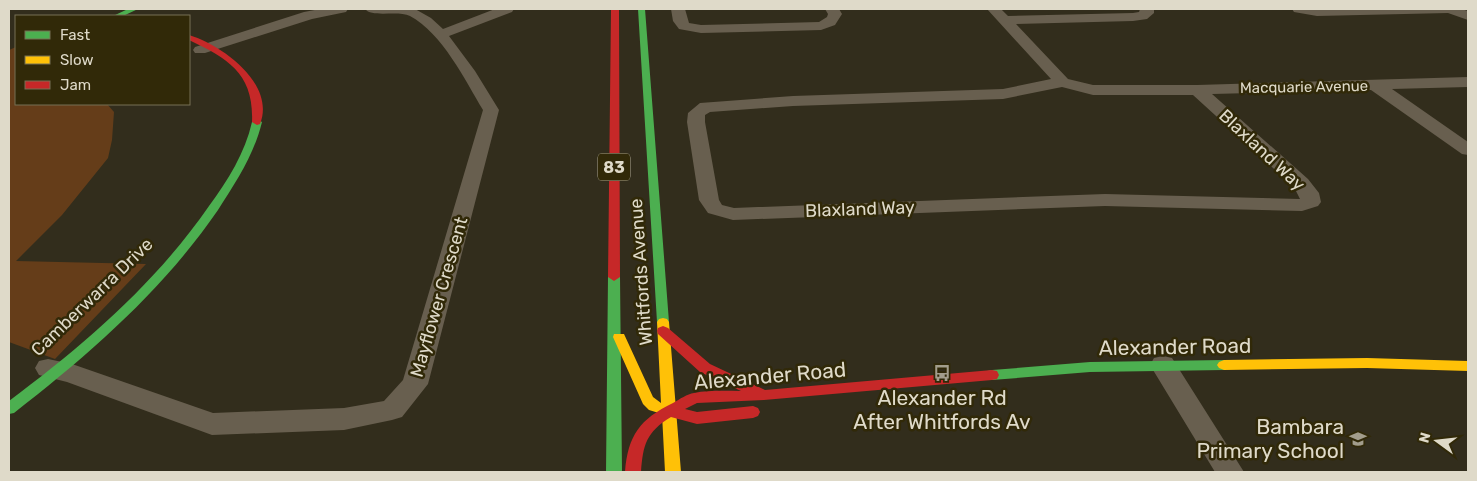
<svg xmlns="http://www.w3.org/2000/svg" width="1477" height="481" viewBox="0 0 1477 481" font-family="Rubik,sans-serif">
	<rect width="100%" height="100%" fill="#322d1c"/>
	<path fill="#653d19" d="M 16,47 L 16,104 L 107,104 L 114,112 L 112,140 L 108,158 L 62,215 L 16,261 L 146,264 L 55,359 L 9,342 L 9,50 Z"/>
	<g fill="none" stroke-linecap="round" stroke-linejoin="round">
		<path fill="#685f4f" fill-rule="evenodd" d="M 320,9 L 348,9 L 346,12 L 312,19 L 205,53 L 195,53 L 193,50 L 195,47 L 304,12 Z
			M 365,9 L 415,9 L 431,18 L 443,29 L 495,9 L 514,9 L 512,12 L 449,36 L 475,71 L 499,110 L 428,384 L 402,417 L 392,420 L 344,430 L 212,435 L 67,382 L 39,375 L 35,368 L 39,361 L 48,359 L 72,364 L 213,413 L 344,408 L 384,401 L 403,380 L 483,110 C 465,80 442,33 410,16 C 398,10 372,18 365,9 Z
			M 671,9 L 685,9 L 689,23 L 701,25 L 819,22 L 827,17 L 828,14 L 825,9 L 839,9 L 842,14 L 835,25 L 821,30 L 701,33 L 679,29 L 673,21 Z
			M 987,9 L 1001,9 L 1008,16 L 1133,13 L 1139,12 L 1140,9 L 1154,9 L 1154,13 L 1147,19 L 1133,21 L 1016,24 L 1068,79 L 1093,85 L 1197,85 L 1468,77 L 1468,87 L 1392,89 L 1468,142 L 1468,155 L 1462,154 L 1371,90 L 1212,94 L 1308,179 L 1319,193 L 1321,202 L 1318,206 L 1302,211 L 1105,206 L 733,220 L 708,213 L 699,200 L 687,122 L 688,113 L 700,103 L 793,96 L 1003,89 L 1051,79 ZM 1062,87 L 1093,95 L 1193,95 L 1294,187 L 1300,199 L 1105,194 L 734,208 L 722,205 L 719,200 L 705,122 L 705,115 L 710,112 L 793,106 L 1003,99 Z
			M 1292,9 L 1461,9 L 1468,11 L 1468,20 L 1448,13 L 1317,16 L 1294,12 Z
			M 1163,356 L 1172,358 L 1244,472 L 1215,472 L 1150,365 L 1154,358 Z"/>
		<path fill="#4caf50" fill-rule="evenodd" d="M 128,9 L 138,9 L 123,16 L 113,16 Z
			M 638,9 L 645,9 L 669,322 L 667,325 L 659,325 L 657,322 Z
			M 257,119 L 262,122 C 254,155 236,182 218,210 C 163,290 91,353 14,413 L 9,414 L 9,401 C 84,345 155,284 209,206 C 228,180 245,153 252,122 Z
			M 614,273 L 620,277 L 622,472 L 606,472 L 608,277 Z
			M 1224,360 L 1229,362 L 1231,365 L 1229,368 L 1224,370 L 1090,372 L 992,380 L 987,379 L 985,375 L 987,371 L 992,370 L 1090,362 Z"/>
		<path fill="#ffc107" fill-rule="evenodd" d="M 663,318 L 667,319 L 669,322 L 681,472 L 665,472 L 662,414 L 649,410 L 643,404 L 613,337 L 614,334 L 624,334 L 653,397 L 661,403 L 657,322 L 659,319 Z
			M 1367,358 L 1468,361 L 1468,371 L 1367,368 L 1224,370 L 1219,368 L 1217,365 L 1219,362 L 1224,360 Z"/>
		<path fill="#c62828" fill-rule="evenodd" d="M 611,9 L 619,9 L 620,277 L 614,281 L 608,277 Z
			M 189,35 C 222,45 276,84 260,124 L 257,125 L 252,122 C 254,74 229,59 189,40 Z
			M 663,326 L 668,328 L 710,364 L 765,390 L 992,370 L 997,371 L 999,375 L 997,379 L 992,380 L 764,400 L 697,403 L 685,409 L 697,412 L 753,406 L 758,408 L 760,412 L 758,416 L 753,418 L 697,424 L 671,417 C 646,432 643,445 641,472 L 625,472 C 628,435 640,419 673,403 C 680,399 687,394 694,393 C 709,390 726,391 741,391 L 700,372 L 658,334 L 657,331 L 658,328 Z"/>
	</g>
	<defs>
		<g id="bus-bare" transform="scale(1.35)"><path d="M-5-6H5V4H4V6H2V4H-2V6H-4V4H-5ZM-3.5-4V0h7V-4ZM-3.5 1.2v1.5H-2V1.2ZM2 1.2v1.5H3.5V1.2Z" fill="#a29d8c" stroke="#312908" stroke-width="2.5" paint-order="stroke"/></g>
		<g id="school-bare" transform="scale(1.35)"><path d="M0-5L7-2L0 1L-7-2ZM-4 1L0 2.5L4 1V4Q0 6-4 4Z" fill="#a29d8c" stroke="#312908" stroke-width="2.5" paint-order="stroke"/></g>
	</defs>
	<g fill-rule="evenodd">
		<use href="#bus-bare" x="942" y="373"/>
		<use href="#school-bare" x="1358" y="439"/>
	</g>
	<g text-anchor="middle" stroke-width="5" stroke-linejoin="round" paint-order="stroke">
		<g font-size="15" fill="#dfdac9" stroke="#312908">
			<text transform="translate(1304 87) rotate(-1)" y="5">Macquarie Avenue</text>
		</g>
		<rect fill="#312908" stroke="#aba58f" stroke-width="1" x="598" y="153.5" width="32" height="27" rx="4"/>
		<g font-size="16" font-weight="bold" fill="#dfdac9">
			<text x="614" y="173">83</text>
		</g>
		<g font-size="18" fill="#dfdac9" stroke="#312908">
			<text transform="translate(1262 150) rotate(43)" y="6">Blaxland Way</text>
			<text transform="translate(860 209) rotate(-2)" y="6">Blaxland Way</text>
			<text transform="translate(641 272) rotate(-94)" y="6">Whitfords Avenue</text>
			<text transform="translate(92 297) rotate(-44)" y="6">Camberwarra Drive</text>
			<text transform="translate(439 297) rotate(-74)" y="6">Mayflower Crescent</text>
		</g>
		<g font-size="21" fill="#dfdac9" stroke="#312908">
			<text transform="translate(1175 347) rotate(-1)" y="7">Alexander Road</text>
			<text transform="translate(770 376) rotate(-5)" y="7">Alexander Road</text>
		</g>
		<g font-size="21" fill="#dfdac9" stroke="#312908">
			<text x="942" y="405">Alexander Rd<tspan x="942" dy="24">After Whitfords Av</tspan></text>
			<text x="1344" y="434" text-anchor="end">Bambara<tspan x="1344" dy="24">Primary School</tspan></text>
		</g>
	</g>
	<rect width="1477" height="481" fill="none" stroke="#dfdac9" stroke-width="20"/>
	<rect x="15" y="15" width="175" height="90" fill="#312908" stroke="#777055"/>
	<rect x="25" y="31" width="25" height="8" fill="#4caf50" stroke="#777055"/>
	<text x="60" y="40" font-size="15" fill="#dfdac9">Fast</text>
	<rect x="25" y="56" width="25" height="8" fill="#ffc107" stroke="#777055"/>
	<text x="60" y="65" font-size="15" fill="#dfdac9">Slow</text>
	<rect x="25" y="81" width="25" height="8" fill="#c62828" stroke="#777055"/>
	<text x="60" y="90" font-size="15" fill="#dfdac9">Jam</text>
	<g transform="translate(1437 441) rotate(285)" stroke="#312908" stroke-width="4" paint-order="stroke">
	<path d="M0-4L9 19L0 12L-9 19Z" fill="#dfdac9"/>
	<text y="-8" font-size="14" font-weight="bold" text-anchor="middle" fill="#dfdac9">N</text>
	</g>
</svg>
